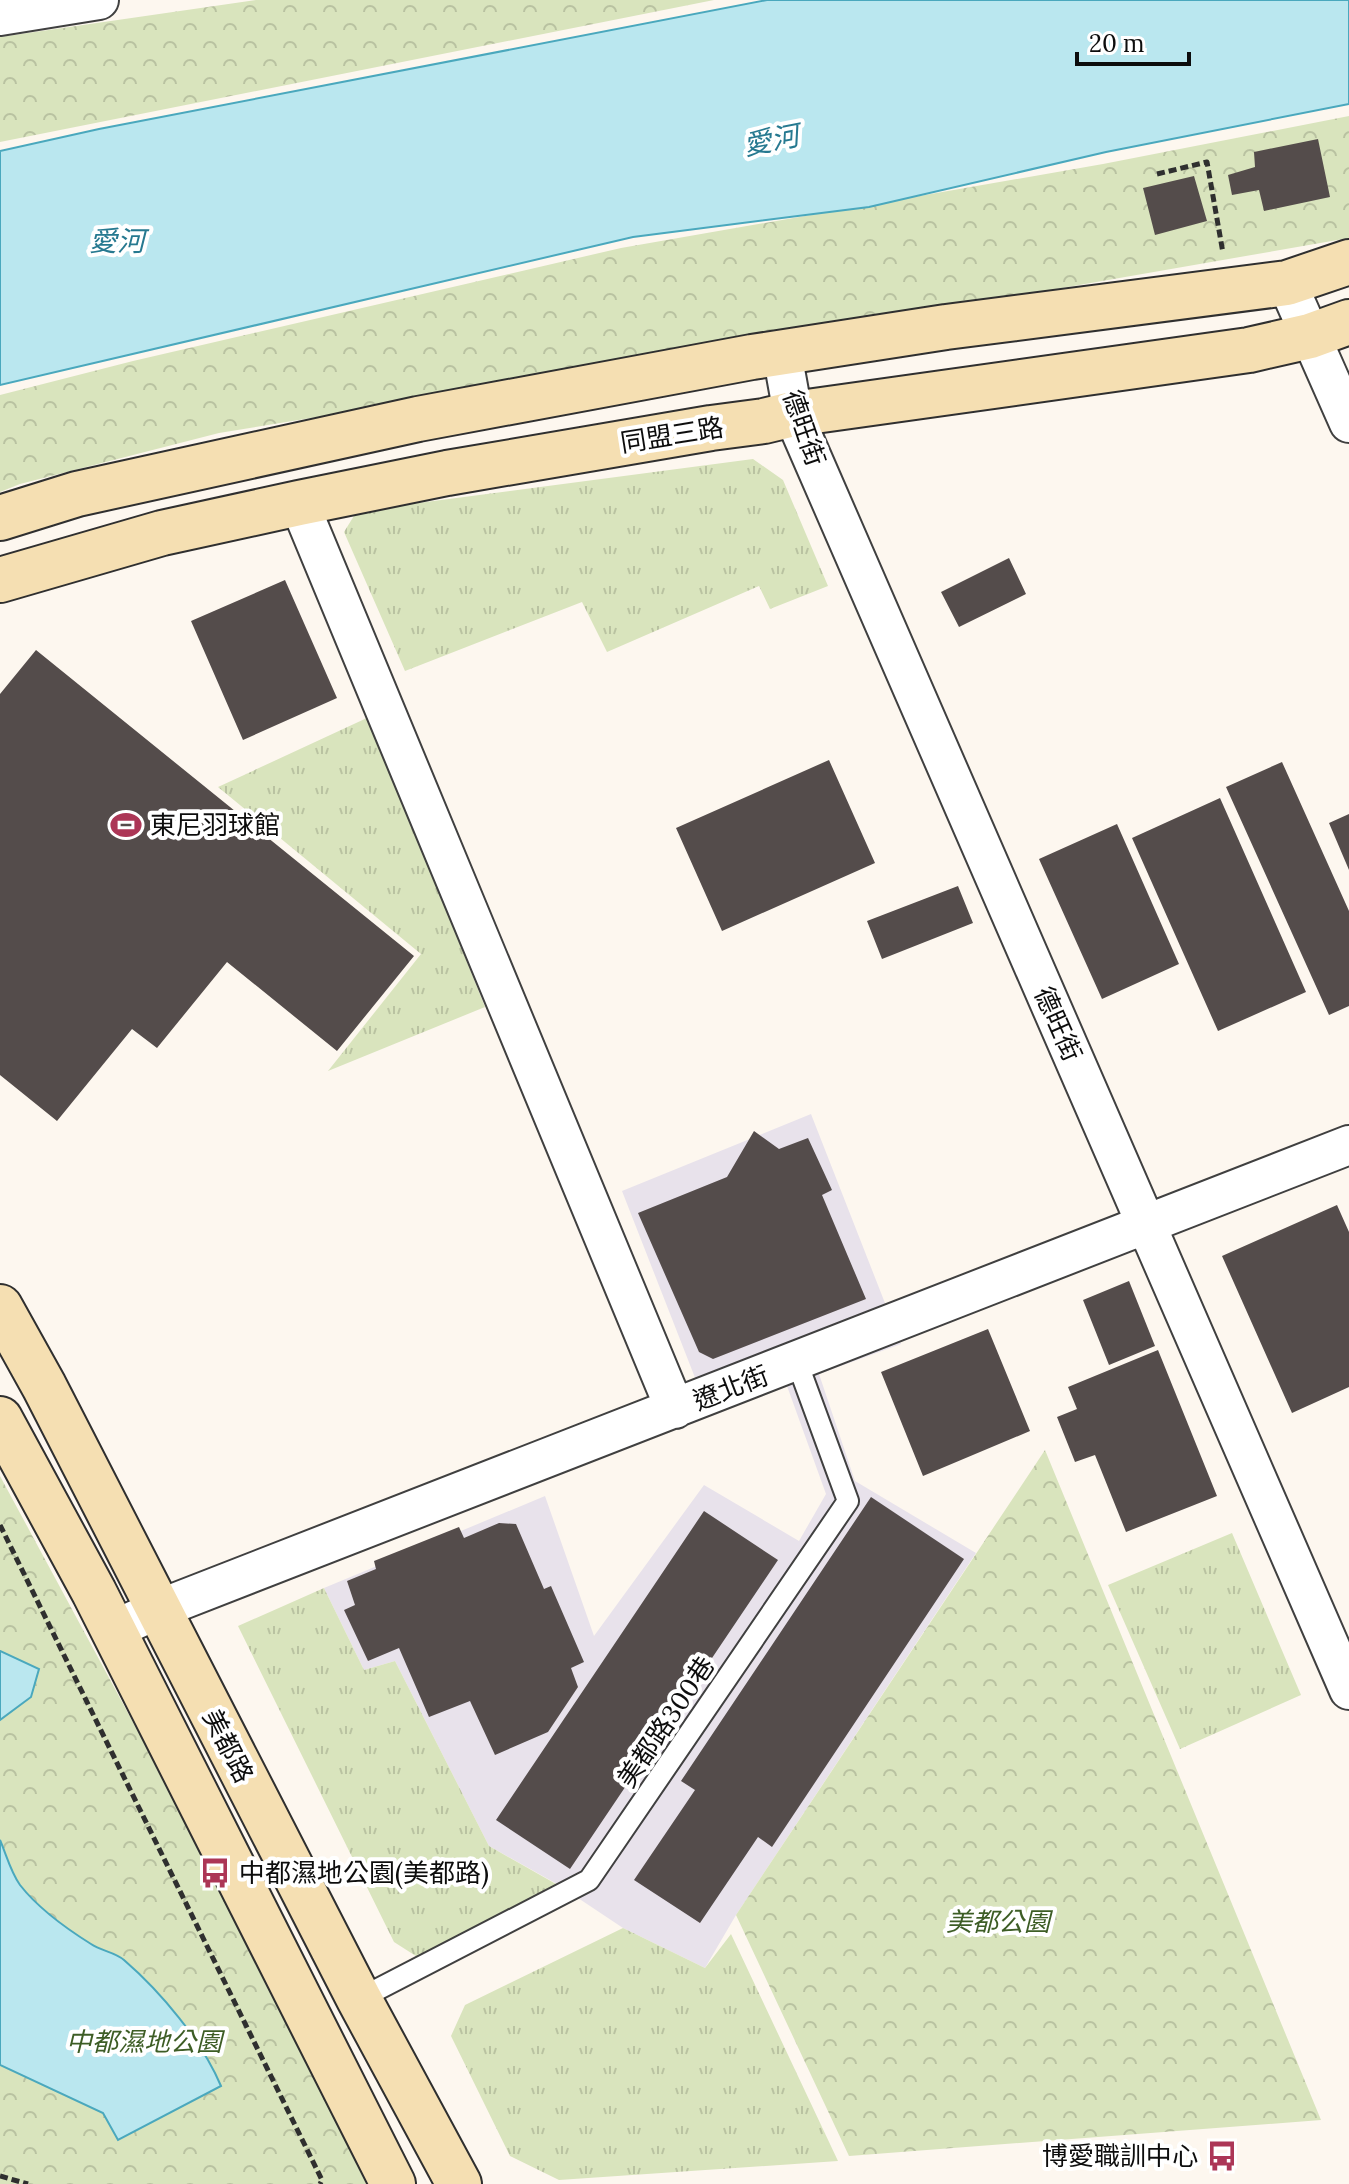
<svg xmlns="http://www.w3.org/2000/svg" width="1349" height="2184" viewBox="0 0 1349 2184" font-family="Lora,'Noto Sans TC',serif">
	<defs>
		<pattern id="grass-tufts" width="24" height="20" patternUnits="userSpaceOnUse" patternTransform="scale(2)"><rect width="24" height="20" fill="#d9e4bd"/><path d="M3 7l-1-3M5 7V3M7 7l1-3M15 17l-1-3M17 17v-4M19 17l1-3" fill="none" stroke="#b9c2a1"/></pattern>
		<pattern id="park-crowns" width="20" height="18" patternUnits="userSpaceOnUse" patternTransform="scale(2)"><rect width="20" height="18" fill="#d9e4bd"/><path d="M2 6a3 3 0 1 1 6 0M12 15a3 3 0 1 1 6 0" fill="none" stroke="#b9c2a1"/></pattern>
	</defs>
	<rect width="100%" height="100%" fill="#fdf7ef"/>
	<path fill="#e8e2eb" d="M 811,1114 L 901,1344 L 819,1374 L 855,1481 L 976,1553 L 736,1915 L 705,1968 L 623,1928 L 557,1884 L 489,1846 L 395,1661 L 364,1670 L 324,1588 L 545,1496 L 594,1636 L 704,1485 L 799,1541 L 826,1494 L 787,1386 L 710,1416 L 622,1191 Z"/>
	<path fill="url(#grass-tufts)" d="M 753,459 L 783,480 L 828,586 L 770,609 L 759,586 L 607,652 L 582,602 L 405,671 L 344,532 L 357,511 Z
		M 369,717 L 485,1007 L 328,1071 L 421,954 L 218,787 Z
		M 1232,1533 L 1301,1695 L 1180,1749 L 1108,1585 Z
		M 324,1588 L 364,1670 L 395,1661 L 489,1846 L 556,1884 L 419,1958 L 394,1942 L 238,1626 Z
		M 623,1928 L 705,1968 L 731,1934 L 838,2161 L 559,2180 L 510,2156 L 451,2036 L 465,2005 Z"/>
	<path fill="url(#park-crowns)" d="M 256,0 L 714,0 L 0,142 L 0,37 Z
		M 1349,116 L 1349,238 L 397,404 L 219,433 L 20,484 L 0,492 L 0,395 L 133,361 L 621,248 L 1103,164 Z
		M 1045,1450 L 1321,2120 L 849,2156 L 736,1915 Z
		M 0,1476 L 357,2137 L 380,2184 L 0,2184 Z"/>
	<path fill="#bae7ef" stroke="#4aa8bd" stroke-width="2" d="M 767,0 L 1349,0 L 1349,104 L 1106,152 L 869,207 L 633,237 L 0,385 L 0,151 L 99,129 Z
		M 0,1651 L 39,1669 L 31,1697 L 0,1720 Z
		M 0,1840 C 6,1854 11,1873 20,1885 C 38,1908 67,1929 91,1944 C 101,1951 115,1952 124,1960 C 161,1992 202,2041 221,2086 L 118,2140 L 103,2113 L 0,2065 Z"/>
	<path fill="#544c4b" d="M 1318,139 L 1330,197 L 1264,211 L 1259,190 L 1232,195 L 1228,175 L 1255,167 L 1254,152 Z
		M 1194,176 L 1207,221 L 1155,235 L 1143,188 Z
		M 1009,558 L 1026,594 L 959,627 L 941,592 Z
		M 285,580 L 337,698 L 243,740 L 191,621 Z
		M 36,650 L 414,956 L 337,1051 L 227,962 L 157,1048 L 132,1029 L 57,1121 L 0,1075 L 0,694 Z
		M 829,760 L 875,863 L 722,931 L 676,828 Z
		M 1282,762 L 1349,911 L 1349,1006 L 1329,1015 L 1226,787 Z
		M 1220,798 L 1306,992 L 1218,1031 L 1132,838 Z
		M 1349,814 L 1349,870 L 1329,823 Z
		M 1117,824 L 1179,964 L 1102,999 L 1039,859 Z
		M 958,886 L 973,923 L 882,959 L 867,921 Z
		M 754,1131 L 779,1149 L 808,1138 L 832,1190 L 822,1195 L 866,1299 L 713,1359 L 699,1352 L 638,1213 L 727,1177 Z
		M 1337,1205 L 1349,1232 L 1349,1387 L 1292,1413 L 1222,1256 Z
		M 1129,1281 L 1155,1346 L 1109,1365 L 1083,1300 Z
		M 988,1329 L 1030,1431 L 923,1476 L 881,1372 Z
		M 1158,1350 L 1217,1496 L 1126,1532 L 1095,1455 L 1075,1462 L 1057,1417 L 1077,1409 L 1068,1387 Z
		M 871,1497 L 964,1559 L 772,1847 L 758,1837 L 700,1923 L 634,1880 L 695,1790 L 681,1781 Z
		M 704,1511 L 778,1560 L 570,1869 L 496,1820 Z
		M 499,1523 L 516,1524 L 544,1589 L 551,1586 L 584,1662 L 571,1668 L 578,1687 L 548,1732 L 495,1755 L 470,1701 L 429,1717 L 399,1648 L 368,1661 L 344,1610 L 355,1605 L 347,1581 L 376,1569 L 374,1561 L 459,1527 L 464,1538 Z"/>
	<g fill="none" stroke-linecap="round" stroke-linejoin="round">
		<g stroke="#404040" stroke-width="24">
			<path id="lane" d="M 359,1999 L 589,1880 L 848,1501 L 797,1362"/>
		</g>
		<g stroke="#404040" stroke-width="42">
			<path id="street" d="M 0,16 L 99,0
				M 1287,283 L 1349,423
				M 782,353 L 793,414 L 1349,1690
				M 299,503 L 675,1409
				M 113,1630 L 159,1609 L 1349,1145"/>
		</g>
		<g stroke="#2f2f2f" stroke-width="48">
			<path id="secondary" d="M 0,518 L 77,494 L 418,419 L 752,357 L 946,327 L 1287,283 L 1349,262
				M 0,580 L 162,533 L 299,503 L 447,473 L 711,428 L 764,421 L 793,414 L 1249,350 L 1310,336 L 1349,322
				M 0,1307 L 44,1386 L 359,1999 L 459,2184
				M 0,1419 L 94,1592 L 393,2184"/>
		</g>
		<path stroke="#2f2f2f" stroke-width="5" stroke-dasharray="8 4" stroke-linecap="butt" d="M 1157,174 L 1207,162 L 1223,253
			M 0,1525 L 322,2180 L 320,2184
			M 0,2176 L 28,2184"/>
		<use href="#lane" stroke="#fff" stroke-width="20"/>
		<use href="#street" stroke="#fff" stroke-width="38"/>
		<use href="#secondary" stroke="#f5dfb2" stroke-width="44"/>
	</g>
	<defs>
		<g id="stadium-bare" transform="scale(2.4)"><path d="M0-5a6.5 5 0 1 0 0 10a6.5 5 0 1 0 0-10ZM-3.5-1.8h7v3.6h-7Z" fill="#ac3656" stroke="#fff" stroke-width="2.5" paint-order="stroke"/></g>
		<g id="bus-bare" transform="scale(2.4)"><path d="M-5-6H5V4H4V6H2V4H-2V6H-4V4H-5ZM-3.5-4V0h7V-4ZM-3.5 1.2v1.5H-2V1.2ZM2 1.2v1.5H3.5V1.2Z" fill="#ac3656" stroke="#fff" stroke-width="2.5" paint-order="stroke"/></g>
	</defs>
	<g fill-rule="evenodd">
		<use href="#stadium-bare" x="126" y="825"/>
		<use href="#bus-bare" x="215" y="1873"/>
		<use href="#bus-bare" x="1222" y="2156"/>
	</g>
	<g text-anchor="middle" stroke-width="8" stroke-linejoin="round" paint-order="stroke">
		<g font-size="26" fill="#0d0d0d" stroke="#fff">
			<text transform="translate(804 428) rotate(71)" y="9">德旺街</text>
			<text transform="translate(672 435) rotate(-9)" y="9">同盟三路</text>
			<text transform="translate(1058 1024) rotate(66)" y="9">德旺街</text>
			<text transform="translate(731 1388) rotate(-21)" y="9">遼北街</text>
			<text transform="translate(666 1722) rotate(-56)" y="9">美都路300巷</text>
			<text transform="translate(228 1746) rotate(63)" y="9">美都路</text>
		</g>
		<g font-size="26" fill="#0d0d0d" stroke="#fff" text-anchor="start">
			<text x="150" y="834">東尼羽球館</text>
			<text x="239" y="1882">中都濕地公園(美都路)</text>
			<text x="1198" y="2165" text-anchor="end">博愛職訓中心</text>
		</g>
		<g font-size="26" font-style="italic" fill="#3d5d25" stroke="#fff">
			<text x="998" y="1931">美都公園</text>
			<text x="144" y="2051">中都濕地公園</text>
		</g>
		<g font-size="28" font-style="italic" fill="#267990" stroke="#fff">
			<text transform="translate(771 140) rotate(-11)" y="10">愛河</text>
			<text x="117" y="251">愛河</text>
		</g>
	</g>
	<path d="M1077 52v12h112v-12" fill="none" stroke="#0d0d0d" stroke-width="4"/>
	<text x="1089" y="52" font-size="24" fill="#0d0d0d" stroke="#ffffff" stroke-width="6" paint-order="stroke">20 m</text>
</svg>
